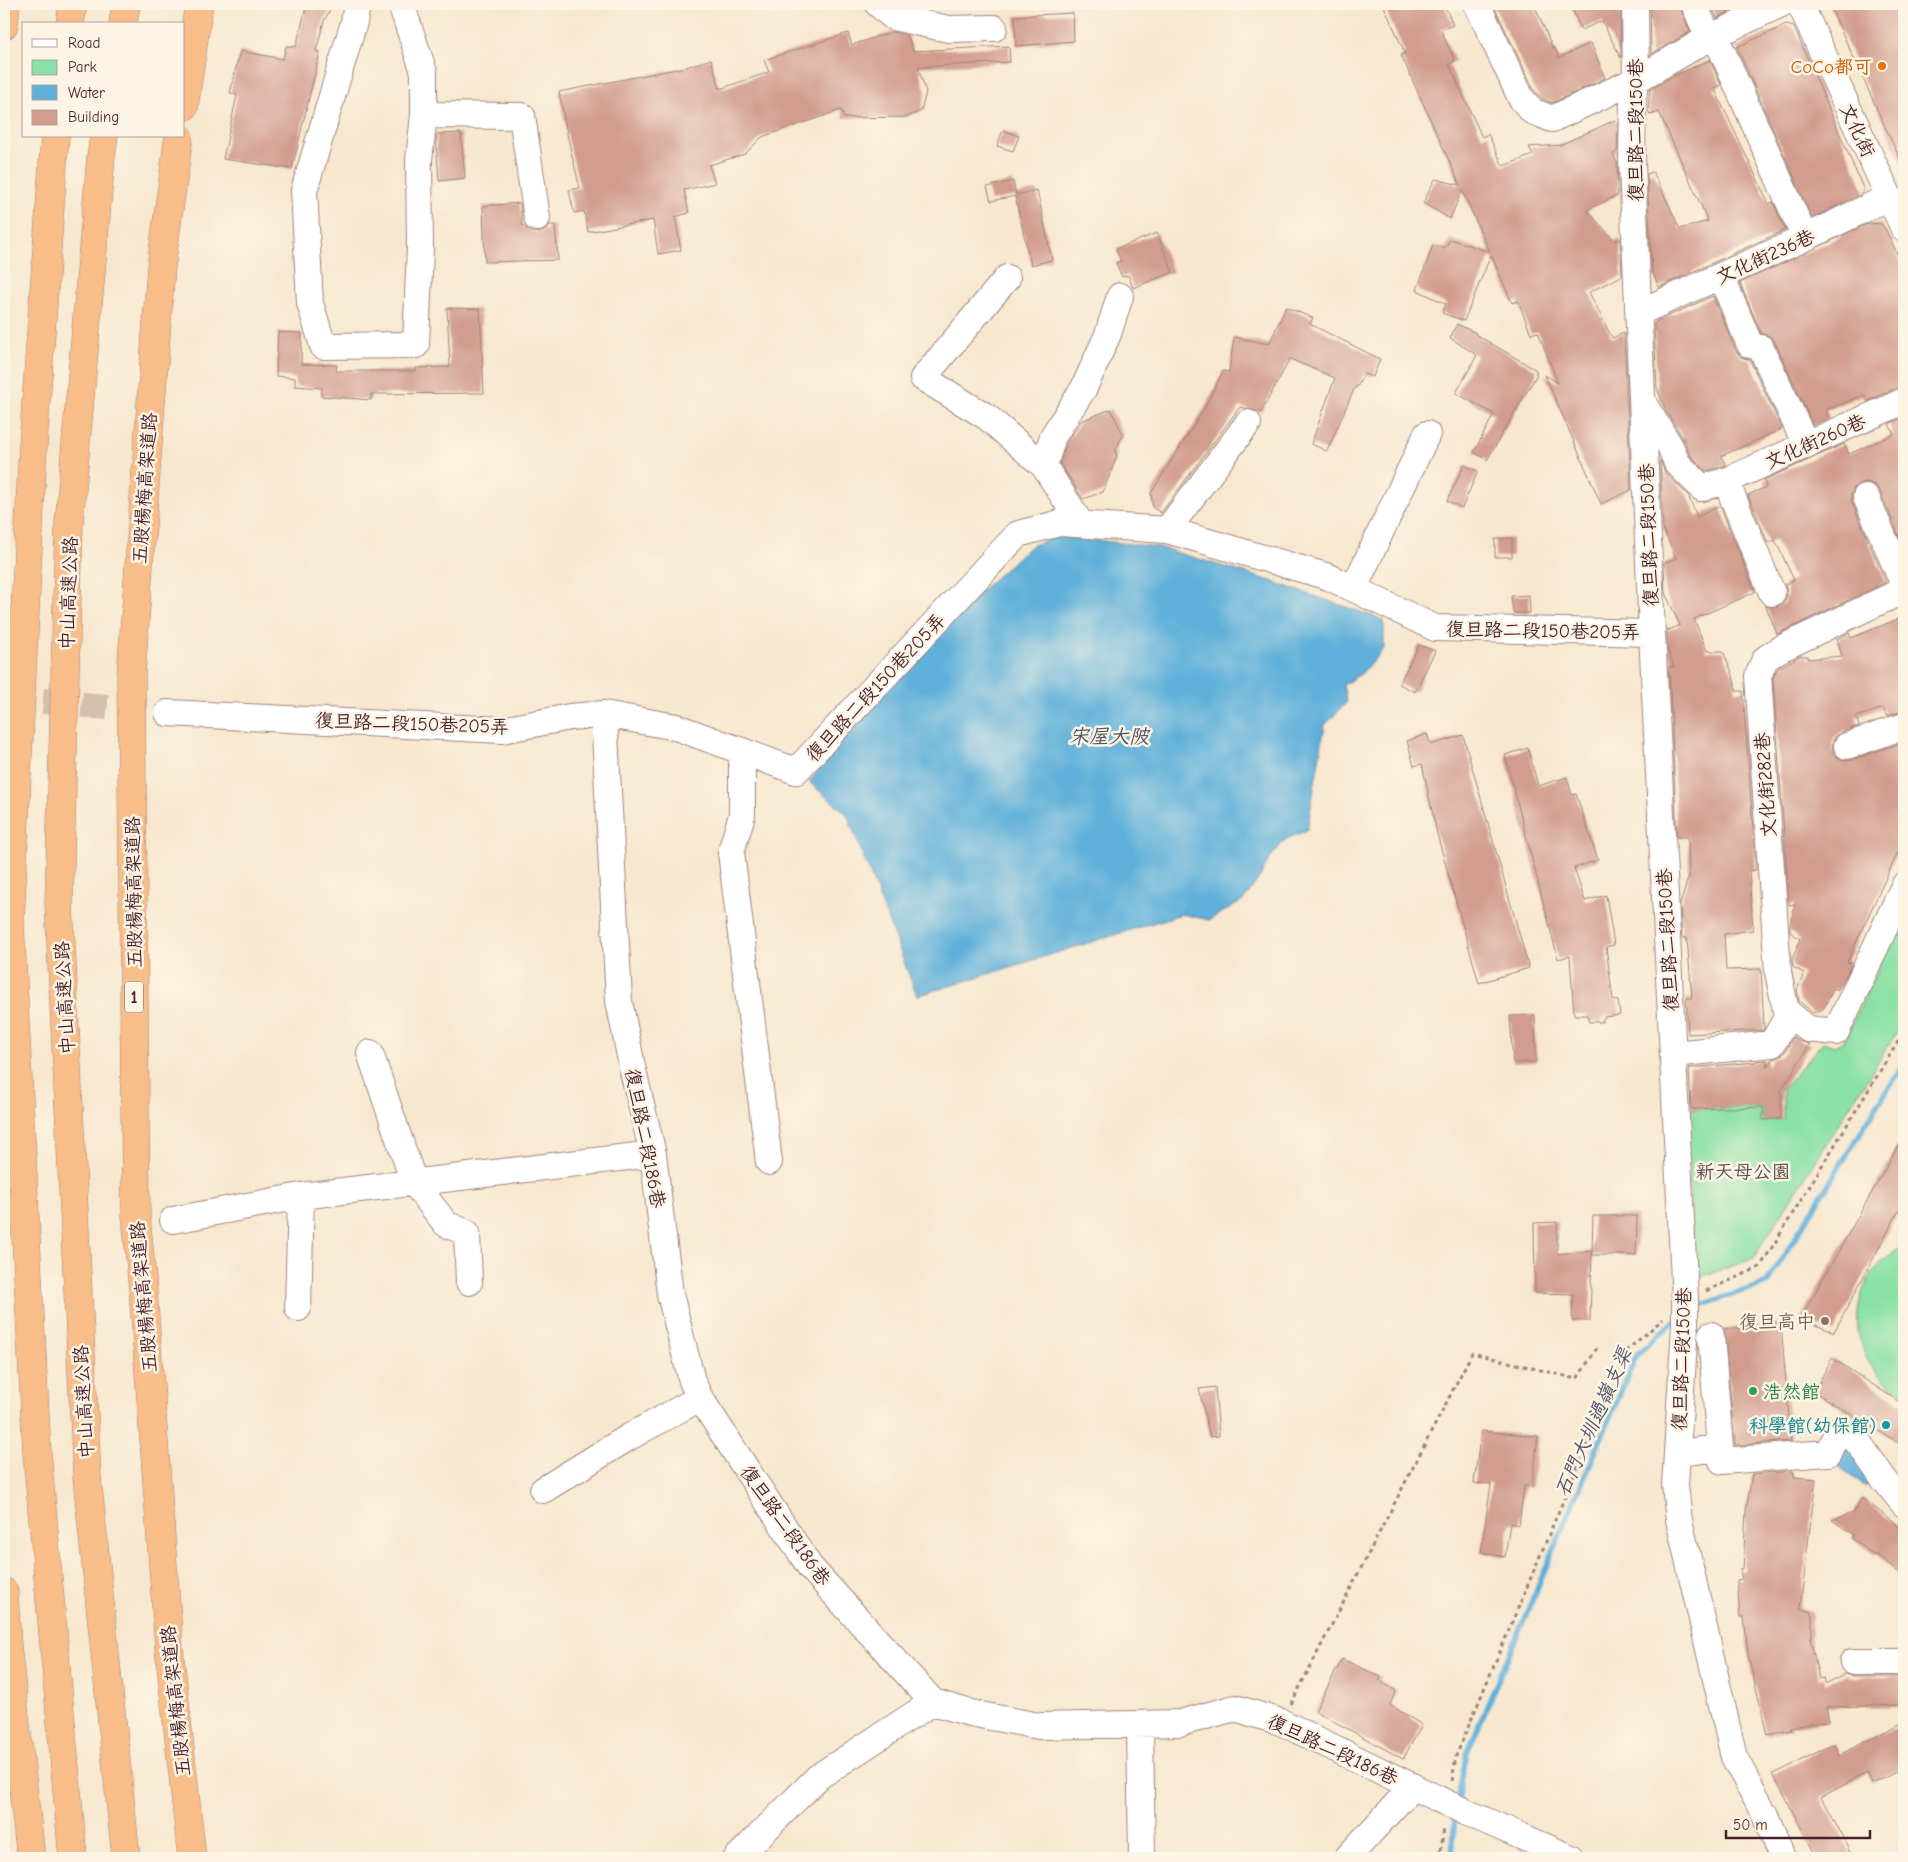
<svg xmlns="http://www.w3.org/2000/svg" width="1908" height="1862" viewBox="0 0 1908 1862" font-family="'Comic Neue','LXGW WenKai TC',sans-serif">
	<rect width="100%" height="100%" fill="#fcf5e5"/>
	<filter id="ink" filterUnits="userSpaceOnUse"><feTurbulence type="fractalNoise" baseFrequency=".02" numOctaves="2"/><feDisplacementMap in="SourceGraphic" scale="10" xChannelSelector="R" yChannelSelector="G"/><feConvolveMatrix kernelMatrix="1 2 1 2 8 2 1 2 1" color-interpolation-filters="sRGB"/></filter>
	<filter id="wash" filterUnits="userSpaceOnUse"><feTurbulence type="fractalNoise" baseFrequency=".0096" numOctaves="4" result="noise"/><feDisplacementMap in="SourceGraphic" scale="20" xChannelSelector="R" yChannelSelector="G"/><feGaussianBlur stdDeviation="1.12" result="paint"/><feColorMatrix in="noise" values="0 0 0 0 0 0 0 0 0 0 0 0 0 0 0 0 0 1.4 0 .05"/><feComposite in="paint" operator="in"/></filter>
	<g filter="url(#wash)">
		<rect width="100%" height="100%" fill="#f7e7ce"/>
		<path fill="#8ae1a5" stroke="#6a8068" d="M 1904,914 L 1904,1021 L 1753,1259 L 1694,1279 L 1685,1109 L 1763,1107 L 1763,1120 L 1783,1119 L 1783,1089 L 1823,1042 L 1834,1046 L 1844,1041 Z
			M 1904,1247 L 1904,1392 C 1841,1365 1843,1275 1904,1247 Z"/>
		<path fill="#5fb0da" stroke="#546882" d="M 1057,536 L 1159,547 L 1271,581 L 1384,620 L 1384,649 L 1362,673 L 1343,685 L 1347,702 L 1325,725 L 1307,830 L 1286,839 L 1270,858 L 1260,877 L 1243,901 L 1209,920 L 1182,914 L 917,996 L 847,814 L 809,782 L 932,634 L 1031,546 Z
			M 1841,1442 L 1876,1474 L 1865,1486 L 1829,1459 Z"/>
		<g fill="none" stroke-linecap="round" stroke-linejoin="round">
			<path stroke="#5fb0da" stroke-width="5.5" d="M 1693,1308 L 1767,1283 L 1904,1063
				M 1457,1801 L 1467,1753 L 1637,1354 L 1677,1319
				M 1452,1858 L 1455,1815"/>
		</g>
		<g id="blocks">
			<path fill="#d29d8e" d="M 307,4 L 333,4 L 324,21 L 316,51 L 320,52 L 292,169 L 223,159 L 237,95 L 230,93 L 240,51 L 283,59 L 286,46 L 296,47 Z
				M 1383,4 L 1444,4 L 1453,25 L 1441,30 L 1455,61 L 1449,64 L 1482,137 L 1488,134 L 1503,166 L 1533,155 L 1529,147 L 1560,145 L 1615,120 L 1618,125 L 1617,152 L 1613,154 L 1617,163 L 1618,195 L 1587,210 L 1615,241 L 1620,238 L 1622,276 L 1589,292 L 1612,338 L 1624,333 L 1631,490 L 1601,504 L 1545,375 L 1558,383 L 1538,332 L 1531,334 L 1518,301 L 1512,303 L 1491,255 L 1464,321 L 1442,313 L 1446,304 L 1417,290 L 1433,245 L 1445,248 L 1450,239 L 1490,252 L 1462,190 L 1450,219 L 1423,203 L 1435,179 L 1460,185 L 1401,55 L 1405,53 Z
				M 1493,4 L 1534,4 L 1553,49 L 1555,48 L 1559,58 L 1591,43 L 1605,78 L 1552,103 L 1541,98 L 1534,90 Z
				M 1570,4 L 1620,4 L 1621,58 L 1602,21 L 1581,30 Z
				M 1650,4 L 1679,4 L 1690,32 L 1651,54 Z
				M 1710,4 L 1746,4 L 1717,18 Z
				M 1829,4 L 1904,4 L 1904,168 Z
				M 1073,13 L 1074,41 L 1016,46 L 1015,16 Z
				M 1786,25 L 1794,27 L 1863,188 L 1863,193 L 1812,218 L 1737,47 Z
				M 892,32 L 908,36 L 913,51 L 1009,46 L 1010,62 L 918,67 L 926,92 L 921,111 L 907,117 L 844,118 L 841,110 L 762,137 L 745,154 L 709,165 L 715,183 L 684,190 L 689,213 L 675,217 L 681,250 L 658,254 L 653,220 L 588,232 L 584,211 L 574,213 L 569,190 L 580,188 L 568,139 L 559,92 L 686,67 L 711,59 L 720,89 L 769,72 L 764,60 L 848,33 L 852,45 Z
				M 1710,60 L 1721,85 L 1714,88 L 1769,204 L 1773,202 L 1785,230 L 1659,287 L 1652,271 L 1647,174 L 1653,172 L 1680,229 L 1708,221 L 1659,112 L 1650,115 L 1648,110 L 1650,90 L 1673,76 Z
				M 1003,130 L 1019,136 L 1013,151 L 997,146 Z
				M 461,133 L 465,178 L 439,181 L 436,143 L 437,134 Z
				M 1013,181 L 1016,195 L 1037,190 L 1052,260 L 1031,265 L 1015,196 L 991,201 L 987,187 Z
				M 520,203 L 522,225 L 531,232 L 540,233 L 546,230 L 550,225 L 555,225 L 558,260 L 485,262 L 483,206 Z
				M 1870,223 L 1881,224 L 1887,232 L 1904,269 L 1904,386 L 1898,387 L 1867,401 L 1864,395 L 1826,410 L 1829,418 L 1813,425 L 1775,342 L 1769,336 L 1761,333 L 1740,283 Z
				M 1157,233 L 1173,272 L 1133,288 L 1128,275 L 1122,277 L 1116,263 L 1121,261 L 1116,249 Z
				M 1713,296 L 1736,351 L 1741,357 L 1750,360 L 1782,429 L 1721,456 L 1726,465 L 1706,471 L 1690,455 L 1683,438 L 1666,411 L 1657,388 L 1654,324 L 1657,321 Z
				M 1286,307 L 1313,318 L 1310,324 L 1380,359 L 1373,377 L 1364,374 L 1357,387 L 1355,387 L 1327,451 L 1311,444 L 1335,378 L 1290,359 L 1261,412 L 1240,407 L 1161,513 L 1153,508 L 1151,493 L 1204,409 L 1223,371 L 1229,372 L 1234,337 L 1269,344 Z
				M 447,308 L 480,309 L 484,393 L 371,394 L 371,400 L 321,396 L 322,388 L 295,386 L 295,378 L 276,376 L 278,332 L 302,333 L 301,364 L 337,365 L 336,371 L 416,371 L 416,368 L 450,367 Z
				M 1457,324 L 1476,333 L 1475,334 L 1536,370 L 1536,376 L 1487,460 L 1474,452 L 1494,414 L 1456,393 L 1477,355 L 1450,338 Z
				M 1111,409 L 1123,435 L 1115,451 L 1117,456 L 1103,492 L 1083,499 L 1060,463 L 1067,442 L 1081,421 Z
				M 1904,417 L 1904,548 L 1880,491 L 1875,485 L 1867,482 L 1860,483 L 1854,488 L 1851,496 L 1852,503 L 1886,582 L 1777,634 L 1766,606 L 1777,607 L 1784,603 L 1787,595 L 1785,584 L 1794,580 L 1775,540 L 1768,543 L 1748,495 L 1766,487 L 1764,480 L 1844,444 L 1849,454 L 1894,434 L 1889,424 Z
				M 1660,460 L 1666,474 L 1688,495 L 1697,517 L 1720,506 L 1755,592 L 1694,619 L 1707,651 L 1723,651 L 1733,675 L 1736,691 L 1743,691 L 1756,870 L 1749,871 L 1753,930 L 1724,934 L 1726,970 L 1761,969 L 1764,1027 L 1763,1030 L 1688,1034 L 1686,998 L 1692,998 L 1687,938 L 1682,938 L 1680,905 L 1689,875 L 1688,837 L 1677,837 L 1669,666 L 1674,667 L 1668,651 L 1667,631 L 1680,625 L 1665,593 L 1664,563 L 1676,558 L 1663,529 Z
				M 1464,465 L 1478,471 L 1462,508 L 1447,501 Z
				M 1512,538 L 1512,557 L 1495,557 L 1495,539 Z
				M 1529,595 L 1530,613 L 1513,613 L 1511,596 Z
				M 1898,619 L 1904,634 L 1904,711 L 1886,716 L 1883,708 L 1856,717 L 1859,726 L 1842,732 L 1835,737 L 1832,744 L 1833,751 L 1837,757 L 1845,761 L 1852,760 L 1904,742 L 1904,839 L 1847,962 L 1852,963 L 1841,985 L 1837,990 L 1834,988 L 1823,1009 L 1813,1013 L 1799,1001 L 1797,990 L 1804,973 L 1793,967 L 1792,960 L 1800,939 L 1790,932 L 1790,926 L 1795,904 L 1789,905 L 1773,678 L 1777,669 L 1800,656 L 1808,656 L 1808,659 L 1842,656 L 1837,639 L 1849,633 L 1851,638 Z
				M 1419,645 L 1435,651 L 1415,692 L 1399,684 Z
				M 1427,734 L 1431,745 L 1463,735 L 1529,968 L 1479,983 L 1437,834 L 1422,764 L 1414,766 L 1407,741 Z
				M 1528,748 L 1538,786 L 1567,777 L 1572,795 L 1576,794 L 1598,860 L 1574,868 L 1585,901 L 1606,895 L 1614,945 L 1606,947 L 1613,1000 L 1618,1001 L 1620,1015 L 1604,1017 L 1602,1022 L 1589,1022 L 1587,1015 L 1574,1015 L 1570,956 L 1558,959 L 1505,755 Z
				M 1535,1015 L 1536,1062 L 1513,1063 L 1510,1016 Z
				M 1793,1037 L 1799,1041 L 1810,1044 L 1781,1091 L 1781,1119 L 1763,1120 L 1763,1107 L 1691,1109 L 1689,1068 L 1756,1062 L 1756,1061 L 1767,1060 L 1767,1067 L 1772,1059 L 1780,1057 L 1785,1052 Z
				M 1904,1136 L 1904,1201 L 1834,1332 L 1800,1319 Z
				M 1593,1216 L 1637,1216 L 1636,1255 L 1592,1255 L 1592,1252 L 1590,1321 L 1572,1321 L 1573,1294 L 1535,1293 L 1534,1223 L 1557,1222 L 1557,1254 L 1592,1251 Z
				M 1781,1324 L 1791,1441 L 1735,1445 L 1724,1329 Z
				M 1832,1358 L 1904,1405 L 1904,1446 L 1814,1392 Z
				M 1215,1387 L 1219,1436 L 1210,1437 L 1199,1389 Z
				M 1481,1431 L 1538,1436 L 1532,1487 L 1524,1486 L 1519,1525 L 1510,1523 L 1505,1557 L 1481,1552 L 1491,1484 L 1474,1483 Z
				M 1793,1471 L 1794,1477 L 1816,1479 L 1800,1609 L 1812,1612 L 1812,1637 L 1810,1637 L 1819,1679 L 1824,1678 L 1825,1684 L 1845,1674 L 1853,1677 L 1904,1677 L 1904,1705 L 1826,1707 L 1829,1721 L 1790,1727 L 1791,1730 L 1767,1735 L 1748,1654 L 1744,1617 L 1740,1617 L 1737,1580 L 1742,1579 L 1740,1570 L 1743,1570 L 1746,1511 L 1752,1474 Z
				M 1862,1498 L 1904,1530 L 1904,1577 L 1876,1553 L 1874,1555 L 1852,1538 L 1854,1535 L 1832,1520 L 1853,1513 Z
				M 1342,1659 L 1381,1677 L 1379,1680 L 1396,1691 L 1390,1705 L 1422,1725 L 1403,1759 L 1315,1711 Z
				M 1904,1722 L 1904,1767 L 1872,1783 L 1867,1773 L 1821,1797 L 1853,1858 L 1817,1858 L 1773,1774 L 1834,1744 L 1839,1755 Z"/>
		</g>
	</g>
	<g filter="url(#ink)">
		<use href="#blocks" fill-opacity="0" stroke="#a0837c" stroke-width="1"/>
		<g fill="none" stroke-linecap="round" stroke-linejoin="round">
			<path stroke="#d4bfad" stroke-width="26" stroke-dasharray="26 13" stroke-linecap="butt" d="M 4,697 L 168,713"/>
			<g stroke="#a0837c" stroke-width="28">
				<path id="minor" d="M 357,4 L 354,22 L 304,191 L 310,303 L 323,346 L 416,345 L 420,247 L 419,160 L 424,115 L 424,72 L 401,4
					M 878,4 L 893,17 L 948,29 L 994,28
					M 1477,4 L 1521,98 L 1532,111 L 1552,119 L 1636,80 L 1709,38 L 1781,4
					M 1635,4 L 1636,80 L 1633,97 L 1632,164 L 1652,633 L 1685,1300 L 1685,1326 L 1675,1485 L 1679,1520 L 1734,1757 L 1765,1815 L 1782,1858
					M 1694,4 L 1709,38
					M 1800,4 L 1904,229
					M 1715,35 L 1805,238
					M 424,115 L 522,116 L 537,218
					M 1721,276 L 1750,345
					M 1007,278 L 923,378 L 987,417 L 1044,466 L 1081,524
					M 1640,312 L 1805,238 L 1889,197
					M 1761,348 L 1806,445
					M 1642,401 L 1670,446 L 1677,463 L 1702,488 L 1726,481 L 1904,401
					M 1044,466 L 1053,436 L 1084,388 L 1108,334 L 1120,296
					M 1726,481 L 1772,593
					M 1866,497 L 1904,585
					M 1167,530 L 1248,423
					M 1354,588 L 1427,434
					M 1904,590 L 1780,649 L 1765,659 L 1758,676 L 1778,972 L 1786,1011 L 1808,1029 L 1836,1032 L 1904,886
					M 168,713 L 502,730 L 570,717 L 604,714 L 676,727 L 796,771 L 1018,534 L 1060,523 L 1167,530 L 1329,577 L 1435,628 L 1652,633
					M 604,714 L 619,1001 L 633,1071 L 653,1154 L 670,1294 L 692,1381 L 700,1398 L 810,1567 L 933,1702 L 970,1713 L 1039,1726 L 1180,1723 L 1235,1708 L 1281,1722 L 1438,1799
					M 1847,746 L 1904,726
					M 742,751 L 742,815 L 731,852 L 769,1162
					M 370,1053 L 414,1183 L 446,1224 L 467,1233 L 469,1282
					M 1673,1054 L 1772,1044 L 1789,1014
					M 173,1220 L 301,1196 L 653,1154
					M 298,1308 L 301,1196
					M 1720,1448 L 1722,1461 L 1828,1453 L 1838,1430 L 1858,1442 L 1883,1478 L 1904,1504
					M 1677,1453 L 1720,1448 L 1711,1335
					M 543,1490 L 629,1437 L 700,1398
					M 1853,1662 L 1904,1662
					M 1140,1724 L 1142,1858
					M 1468,1813 L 1571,1858
					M 737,1858 L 818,1777 L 933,1702
					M 1347,1858 L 1413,1786"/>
			</g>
			<g stroke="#a0837c" stroke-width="29">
				<path id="highway" d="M 70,24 L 73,4
					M 123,24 L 126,4
					M 4,25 L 6,4
					M 184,107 L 199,4
					M 55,136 L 33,445 L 10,922 L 37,1453 L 73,1858
					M 104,136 L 101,157 L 69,523 L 59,903 L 87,1477 L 126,1858
					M 4,1592 L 7,1646 L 31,1858"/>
			</g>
			<path stroke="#a0837c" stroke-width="3" stroke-dasharray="4 4" stroke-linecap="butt" d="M 1706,1291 L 1760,1267 L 1904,1032
				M 1291,1704 L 1472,1353 L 1577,1379 L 1597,1348
				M 1452,1781 L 1456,1756 L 1626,1351 L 1663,1319
				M 1440,1858 L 1444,1827"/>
			<use href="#minor" stroke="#fff" stroke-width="26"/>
			<use href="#highway" stroke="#f8bd88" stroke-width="28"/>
			<g stroke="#a0837c" stroke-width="28" stroke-linecap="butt">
				<path id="minor-bridge" d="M 1438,1799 L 1468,1813"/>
			</g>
			<g stroke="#a0837c" stroke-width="29" stroke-linecap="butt">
				<path id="highway-bridge" d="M 179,136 L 161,267 L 131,675 L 136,1216 L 143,1290 L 169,1648 L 192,1858"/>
			</g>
			<use href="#minor-bridge" stroke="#fff" stroke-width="26"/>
			<use href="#highway-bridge" stroke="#f8bd88" stroke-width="28"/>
		</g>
	</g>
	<circle fill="#e8710a" stroke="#fcf5e5" stroke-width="2" cx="1882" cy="66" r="5"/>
	<circle fill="#8d6e63" stroke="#fcf5e5" stroke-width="2" cx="1825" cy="1321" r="5"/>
	<circle fill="#2e9e5b" stroke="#fcf5e5" stroke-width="2" cx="1753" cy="1391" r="5"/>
	<circle fill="#0f9aa8" stroke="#fcf5e5" stroke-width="2" cx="1886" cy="1425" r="5"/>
	<g text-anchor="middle" stroke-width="5" stroke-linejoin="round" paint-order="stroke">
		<rect fill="#fcf5e5" stroke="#7f5f63" stroke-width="1" x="125" y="981.5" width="18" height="31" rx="4"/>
		<g font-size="18" font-weight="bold" fill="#4a1f2b">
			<text x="134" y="1003">1</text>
		</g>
		<g font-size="19" fill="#c56008" stroke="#fcf5e5" text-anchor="end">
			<text x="1872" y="73">CoCo都可</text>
		</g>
		<g font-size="19" fill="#4a1f2b" stroke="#fcf5e5">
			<text transform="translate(1635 130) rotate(-90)" y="7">復旦路二段150巷</text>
			<text transform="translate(1858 130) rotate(65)" y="7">文化街</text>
			<text transform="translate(1765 256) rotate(-24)" y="7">文化街236巷</text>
			<text transform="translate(1815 441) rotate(-24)" y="7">文化街260巷</text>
			<text transform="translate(144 488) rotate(-86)" y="7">五股楊梅高架道路</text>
			<text transform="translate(1648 535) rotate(-92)" y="7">復旦路二段150巷</text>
			<text transform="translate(68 593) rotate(-88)" y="7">中山高速公路</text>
			<text transform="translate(1543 630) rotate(1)" y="7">復旦路二段150巷205弄</text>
			<text transform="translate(875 687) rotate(-47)" y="7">復旦路二段150巷205弄</text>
			<text transform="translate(412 723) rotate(2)" y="7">復旦路二段150巷205弄</text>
			<text transform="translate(1765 785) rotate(-94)" y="7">文化街282巷</text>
			<text transform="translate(133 892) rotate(-91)" y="7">五股楊梅高架道路</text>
			<text transform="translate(1667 940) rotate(-93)" y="7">復旦路二段150巷</text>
			<text transform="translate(64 998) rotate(-93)" y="7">中山高速公路</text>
			<text transform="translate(646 1138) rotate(79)" y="7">復旦路二段186巷</text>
			<text transform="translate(143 1297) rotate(-95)" y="7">五股楊梅高架道路</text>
			<text transform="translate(1681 1359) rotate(-88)" y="7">復旦路二段150巷</text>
			<text transform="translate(83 1402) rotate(-93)" y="7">中山高速公路</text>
			<text transform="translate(786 1525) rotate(55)" y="7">復旦路二段186巷</text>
			<text transform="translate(175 1701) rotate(-96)" y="7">五股楊梅高架道路</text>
			<text transform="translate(1333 1749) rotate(25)" y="7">復旦路二段186巷</text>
		</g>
		<g font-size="19" fill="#5a504a" stroke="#fcf5e5">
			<text x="1743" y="1178">新天母公園</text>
		</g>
		<g font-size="19" fill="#785e54" stroke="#fcf5e5" text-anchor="end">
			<text x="1815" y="1328">復旦高中</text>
		</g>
		<g font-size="19" fill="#27864d" stroke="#fcf5e5" text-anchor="start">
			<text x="1763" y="1398">浩然館</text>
		</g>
		<g font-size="19" fill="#0d838f" stroke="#fcf5e5" text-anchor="end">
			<text x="1876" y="1432">科學館(幼保館)</text>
		</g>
		<g font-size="20" font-style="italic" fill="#515268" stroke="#fcf5e5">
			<text x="1109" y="743">宋屋大陂</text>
			<text transform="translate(1593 1422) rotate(-66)" y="7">石門大圳過嶺支渠</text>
		</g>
	</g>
	<rect width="1908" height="1862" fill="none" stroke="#fcf5e5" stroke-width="20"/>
	<rect x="22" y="22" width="162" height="115" fill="#fcf5e5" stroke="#b59f9b"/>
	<rect x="32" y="39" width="25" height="8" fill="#ffffff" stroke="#b59f9b"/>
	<text x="68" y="48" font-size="15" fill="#4a1f2b">Road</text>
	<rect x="32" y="60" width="25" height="15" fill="#8ae1a5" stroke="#b59f9b"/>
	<text x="68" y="72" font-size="15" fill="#4a1f2b">Park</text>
	<rect x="32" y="85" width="25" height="15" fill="#5fb0da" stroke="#b59f9b"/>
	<text x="68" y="98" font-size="15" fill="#4a1f2b">Water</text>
	<rect x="32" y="110" width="25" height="15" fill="#d29d8e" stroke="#b59f9b"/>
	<text x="68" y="122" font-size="15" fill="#4a1f2b">Building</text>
	<path d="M1726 1830v8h144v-8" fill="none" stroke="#4a1f2b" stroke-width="2.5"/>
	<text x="1733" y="1830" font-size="15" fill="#4a1f2b" stroke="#fcf5e5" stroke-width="4" paint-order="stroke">50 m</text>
</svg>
